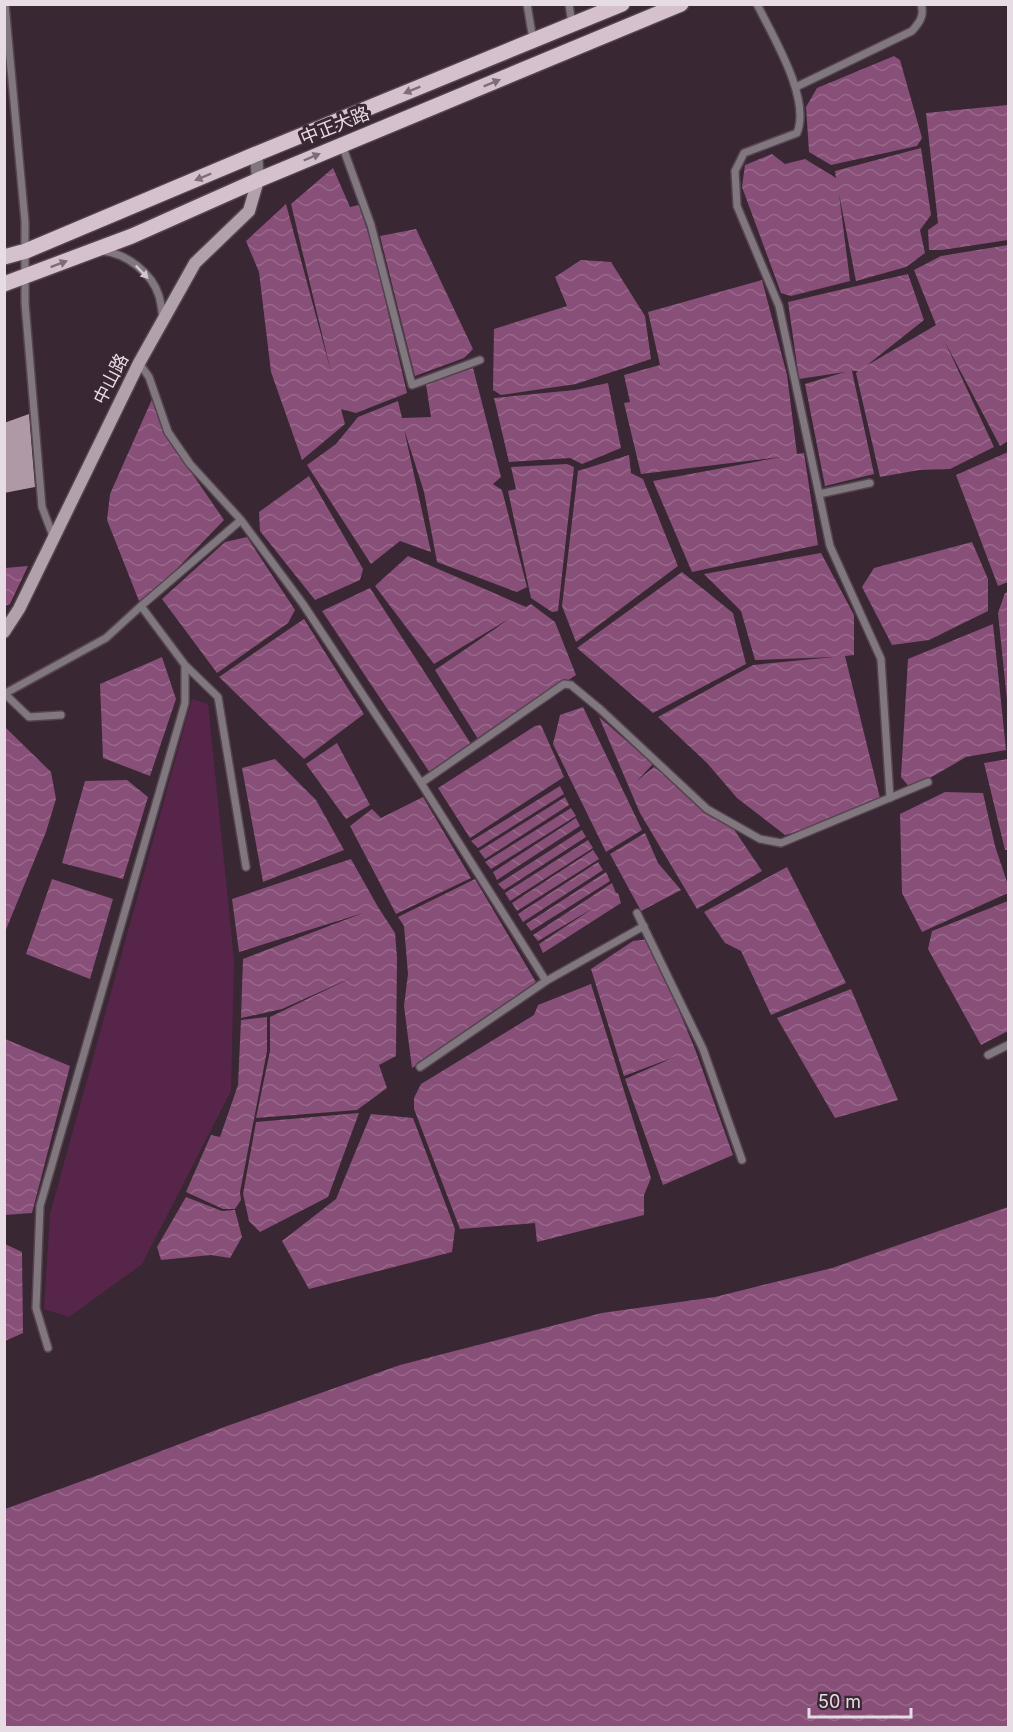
<svg xmlns="http://www.w3.org/2000/svg" width="1013" height="1732" viewBox="0 0 1013 1732" font-family="Inter,'Noto Sans TC',sans-serif">
	<defs>
		<pattern id="water-waves" width="16" height="10" patternUnits="userSpaceOnUse" patternTransform="scale(1.5)"><rect width="16" height="10" fill="#884f78"/><path d="M0 5q4-4 8 0t8 0" fill="none" stroke="#99688b"/></pattern>
	</defs>
	<rect width="100%" height="100%" fill="#392733"/>
	<path fill="#58254a" d="M 192,699 L 208,704 L 234,960 L 231,1091 L 142,1264 L 69,1317 L 44,1309 L 50,1214 Z"/>
	<path fill="url(#water-waves)" d="M 894,56 L 900,60 L 922,138 L 917,146 L 831,165 L 809,152 L 806,107 L 817,88 Z
		M 1008,105 L 1008,240 L 942,250 L 929,250 L 928,230 L 938,223 L 926,113 Z
		M 921,148 L 931,215 L 920,230 L 925,253 L 906,267 L 856,281 L 839,194 L 850,281 L 791,296 L 781,293 L 742,187 L 745,165 L 772,154 L 785,164 L 805,159 L 836,178 L 835,171 Z
		M 333,168 L 350,207 L 359,205 L 373,248 L 407,393 L 356,413 L 341,409 L 345,424 L 302,460 L 271,372 L 259,272 L 246,241 L 286,204 L 331,372 L 291,204 Z
		M 416,229 L 473,349 L 464,358 L 415,376 L 380,236 Z
		M 1008,245 L 1008,441 L 1000,446 L 945,342 L 994,447 L 950,469 L 919,470 L 880,477 L 856,373 L 858,371 L 852,371 L 874,474 L 825,486 L 805,384 L 845,372 L 799,379 L 788,302 L 908,274 L 924,320 L 866,366 L 936,325 L 914,270 L 941,256 Z
		M 581,260 L 611,262 L 645,316 L 651,359 L 576,384 L 501,395 L 493,390 L 494,329 L 567,306 L 555,277 Z
		M 762,280 L 787,375 L 797,454 L 804,453 L 818,545 L 692,572 L 653,481 L 781,457 L 641,474 L 624,403 L 630,402 L 624,375 L 660,365 L 648,312 Z
		M 473,368 L 501,477 L 493,484 L 502,490 L 527,587 L 517,592 L 437,562 L 424,492 L 404,429 L 431,552 L 400,541 L 371,564 L 307,465 L 336,444 L 358,417 L 398,401 L 402,418 L 431,417 L 426,384 Z
		M 608,383 L 621,448 L 582,464 L 570,458 L 509,462 L 494,398 L 575,390 Z
		M 153,397 L 191,472 L 224,520 L 141,606 L 107,520 L 110,494 Z
		M 1008,452 L 1008,582 L 998,586 L 956,475 Z
		M 629,455 L 631,473 L 643,479 L 678,566 L 576,642 L 562,606 L 578,471 Z
		M 567,464 L 574,467 L 558,611 L 552,612 L 531,598 L 508,491 L 516,489 L 511,467 Z
		M 309,476 L 363,569 L 360,580 L 315,600 L 260,531 L 259,512 Z
		M 247,537 L 295,610 L 288,623 L 217,673 L 162,599 L 225,542 Z
		M 972,542 L 988,579 L 988,611 L 929,640 L 892,645 L 862,587 L 874,568 Z
		M 821,553 L 854,615 L 854,655 L 845,656 L 881,802 L 836,821 L 785,835 L 737,798 L 707,763 L 658,717 L 753,665 L 834,657 L 755,660 L 741,611 L 704,574 Z
		M 408,556 L 526,607 L 531,604 L 555,622 L 576,675 L 478,739 L 435,670 L 512,617 L 434,664 L 375,586 Z
		M 28,566 L 10,604 L 5,606 L 5,568 Z
		M 682,572 L 733,613 L 746,664 L 653,713 L 577,648 Z
		M 370,588 L 473,747 L 432,776 L 322,611 Z
		M 1008,592 L 1008,710 L 998,613 L 1005,593 Z
		M 304,619 L 364,714 L 304,759 L 219,677 Z
		M 993,624 L 1006,750 L 966,757 L 911,789 L 901,777 L 908,659 Z
		M 162,657 L 176,699 L 150,776 L 103,758 L 100,684 Z
		M 583,707 L 642,830 L 606,852 L 553,744 L 560,715 Z
		M 599,717 L 653,764 L 637,781 L 654,767 L 679,787 L 729,822 L 762,871 L 697,909 L 640,813 Z
		M 541,725 L 564,777 L 470,838 L 438,788 L 535,726 Z
		M 5,727 L 51,772 L 56,799 L 46,832 L 5,932 Z
		M 337,743 L 370,805 L 346,819 L 306,764 Z
		M 275,759 L 316,800 L 344,850 L 263,882 L 242,768 Z
		M 1008,759 L 1008,850 L 1005,850 L 984,763 Z
		M 127,780 L 148,797 L 123,879 L 62,863 L 85,781 Z
		M 560,786 L 564,794 L 478,848 L 471,841 Z
		M 945,792 L 983,793 L 995,846 L 1008,885 L 1008,893 L 922,932 L 902,893 L 900,814 Z
		M 423,797 L 471,878 L 396,914 L 350,826 L 372,809 L 381,818 Z
		M 565,797 L 569,805 L 485,859 L 479,851 Z
		M 571,808 L 576,816 L 491,869 L 485,862 Z
		M 576,818 L 580,826 L 497,880 L 493,872 Z
		M 582,830 L 586,837 L 504,890 L 498,884 Z
		M 645,833 L 658,863 L 681,890 L 641,911 L 610,854 Z
		M 588,840 L 593,848 L 510,901 L 505,893 Z
		M 593,850 L 599,859 L 517,911 L 512,903 Z
		M 351,859 L 378,907 L 395,933 L 397,957 L 396,1056 L 379,1065 L 387,1088 L 357,1110 L 256,1118 L 270,1051 L 270,1017 L 353,977 L 282,1009 L 241,1018 L 243,959 L 363,913 L 239,952 L 232,899 Z
		M 598,862 L 603,870 L 523,922 L 518,914 Z
		M 787,867 L 846,983 L 771,1015 L 741,951 L 725,943 L 704,912 Z
		M 606,872 L 610,881 L 531,931 L 526,924 Z
		M 52,879 L 113,899 L 90,979 L 26,954 Z
		M 475,879 L 540,989 L 412,1068 L 404,1006 L 408,974 L 404,926 L 398,917 Z
		M 612,883 L 616,893 L 618,893 L 621,903 L 543,953 L 539,944 L 595,907 L 538,941 L 533,935 Z
		M 1008,901 L 1008,1031 L 981,1045 L 928,949 L 932,931 Z
		M 649,939 L 695,1049 L 733,1155 L 663,1185 L 625,1079 L 677,1056 L 624,1076 L 591,969 L 633,941 Z
		M 591,984 L 651,1178 L 644,1195 L 644,1215 L 537,1242 L 535,1223 L 460,1229 L 414,1109 L 414,1098 L 421,1084 L 534,1015 L 538,1005 Z
		M 851,989 L 898,1100 L 835,1118 L 777,1018 Z
		M 267,1017 L 267,1051 L 240,1192 L 241,1200 L 235,1209 L 223,1209 L 186,1192 L 211,1135 L 220,1137 L 238,1085 L 241,1020 Z
		M 5,1039 L 70,1066 L 32,1213 L 5,1215 Z
		M 359,1113 L 328,1197 L 260,1232 L 249,1221 L 243,1194 L 256,1122 Z
		M 371,1114 L 413,1118 L 455,1229 L 452,1252 L 309,1289 L 282,1241 L 336,1199 Z
		M 186,1197 L 222,1211 L 235,1210 L 242,1237 L 230,1258 L 211,1255 L 161,1260 L 157,1247 Z
		M 1008,1207 L 1008,1727 L 5,1727 L 5,1509 L 104,1473 L 224,1427 L 400,1365 L 602,1313 L 715,1297 L 832,1268 Z
		M 5,1244 L 22,1252 L 23,1333 L 5,1341 Z"/>
	<path fill="#af99a7" d="M 29,414 L 35,487 L 4,493 L 4,423 Z"/>
	<g fill="none" stroke-linecap="round" stroke-linejoin="round">
		<g stroke="#55444f" stroke-width="10">
			<path id="lane" d="M 5,4 L 25,222 L 25,303 L 42,507 L 53,536
				M 527,4 L 533,40
				M 569,4 L 572,25
				M 757,4 C 773,37 811,98 797,133 L 744,153 L 735,171 L 737,206 L 779,306 L 830,546 L 881,659 L 890,798
				M 796,87 L 912,31 C 919,23 925,16 921,4
				M 342,145 L 371,225 L 412,385 L 480,360
				M 102,251 C 126,253 152,273 159,296 C 161,303 162,312 163,319
				M 139,363 L 149,377 L 168,432 L 190,464 L 241,520 L 303,604 L 421,783 L 546,981
				M 819,494 L 870,483
				M 185,665 L 218,697 L 246,867
				M 4,694 L 106,638 L 141,606 L 241,520
				M 5,694 L 29,717 L 61,715
				M 421,783 L 564,684 L 571,685 L 600,709 L 707,809 L 760,839 L 781,843 L 928,782
				M 637,913 L 703,1049 L 742,1160
				M 988,1055 L 1008,1045
				M 420,1067 L 546,981 L 644,926
				M 48,1348 L 36,1308 L 40,1206 L 185,703 L 185,665 L 141,606"/>
		</g>
		<g stroke="#55444f" stroke-width="15">
			<path id="street" d="M 256,154 L 258,180"/>
		</g>
		<g stroke="#55444f" stroke-width="15">
			<path id="secondary" d="M 4,632 L 19,609 L 139,363 L 195,263 L 249,211 L 258,180"/>
		</g>
		<g stroke="#55444f" stroke-width="18">
			<path id="primary" d="M 4,257 L 26,251 L 256,154 L 622,4
				M 4,284 L 132,236 L 258,180 L 681,4"/>
		</g>
		<use href="#lane" stroke="#81777e" stroke-width="7"/>
		<use href="#street" stroke="#81777e" stroke-width="12"/>
		<use href="#secondary" stroke="#b0a1ab" stroke-width="12"/>
		<use href="#primary" stroke="#d5c1ce" stroke-width="15"/>
	</g>
	<defs><path id="oneway-solid" d="M-6-.8H1V-3.2L6.5 0L1 3.2V.8H-6Z" transform="scale(1.5)"/></defs>
	<g fill="#7f6c79">
		<use href="#oneway-solid" transform="translate(492 83) rotate(-22)"/>
		<use href="#oneway-solid" transform="translate(412 90) rotate(158)"/>
		<use href="#oneway-solid" transform="translate(312 157) rotate(-23)"/>
		<use href="#oneway-solid" transform="translate(203 177) rotate(157)"/>
		<use href="#oneway-solid" transform="translate(59 264) rotate(-21)"/>
	</g>
	<use fill="#d3c8d0" href="#oneway-solid" transform="translate(142 272) rotate(46)"/>
	<g text-anchor="middle" stroke-width="6" stroke-linejoin="round" paint-order="stroke">
		<g font-size="18" fill="#e8dce4" stroke="#392733">
			<text transform="translate(335 126) rotate(-22)" y="6">中正大路</text>
			<text transform="translate(111 379) rotate(-63)" y="6">中山路</text>
		</g>
	</g>
	<rect width="1013" height="1732" fill="none" stroke="#e8dce4" stroke-width="12"/>
	<path d="M809 1708v9h102v-9" fill="none" stroke="#e8dce4" stroke-width="3"/>
	<text x="818" y="1708" font-size="18" fill="#e8dce4" stroke="#392733" stroke-width="4.5" paint-order="stroke">50 m</text>
</svg>
